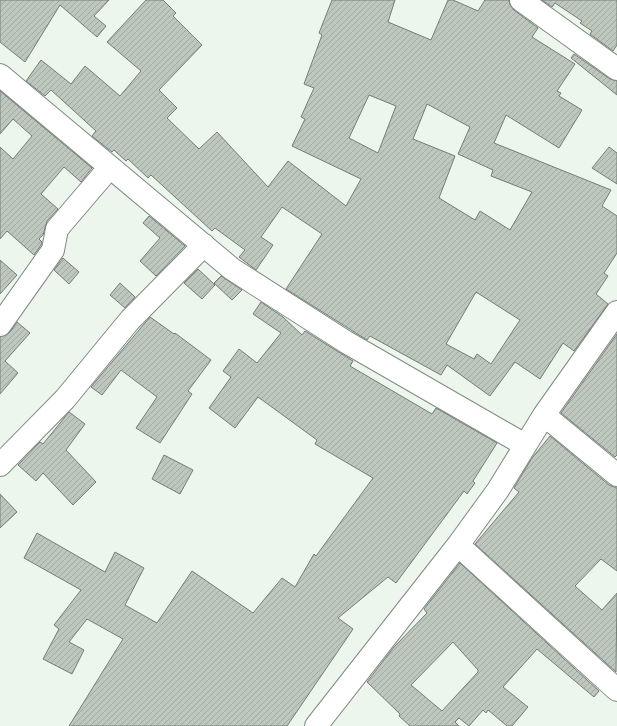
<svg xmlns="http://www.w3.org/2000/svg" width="617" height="726" viewBox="0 0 617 726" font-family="'Varela Round',sans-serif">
	<defs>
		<pattern id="building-hatch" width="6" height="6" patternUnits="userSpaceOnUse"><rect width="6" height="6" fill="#bdc7be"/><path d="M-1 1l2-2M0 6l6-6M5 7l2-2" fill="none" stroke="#a2aba3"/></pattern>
	</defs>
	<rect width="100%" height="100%" fill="#ecf6ed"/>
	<path fill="url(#building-hatch)" stroke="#757e76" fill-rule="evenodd" d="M 0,0 L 109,0 L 94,16 L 106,26 L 97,37 L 60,5 L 25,62 L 0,42 Z
		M 146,0 L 163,0 L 176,13 L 173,16 L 202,45 L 159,90 L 177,108 L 167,118 L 199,149 L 217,132 L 268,187 L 288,161 L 346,206 L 361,179 L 292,146 L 305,119 L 301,117 L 314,88 L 304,84 L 322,35 L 319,33 L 332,0 L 395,0 L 388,22 L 431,40 L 448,0 L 453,0 L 478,11 L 485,0 L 509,0 L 510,5 L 514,10 L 538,28 L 532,37 L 575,64 L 557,91 L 561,93 L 559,96 L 582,110 L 559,148 L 506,115 L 494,143 L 611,190 L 602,206 L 617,216 L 617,253 L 604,273 L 608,276 L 596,294 L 608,304 L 574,351 L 563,343 L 540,379 L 515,362 L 490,396 L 447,365 L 441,375 L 370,336 L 367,340 L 286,289 L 322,234 L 282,207 L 261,237 L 273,245 L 256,270 L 239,257 L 245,250 L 215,228 L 212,231 L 151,175 L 148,178 L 128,159 L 126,161 L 114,150 L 112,152 L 92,136 L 96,131 L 51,90 L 45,96 L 26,81 L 41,60 L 71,84 L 85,66 L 120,96 L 141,71 L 107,42 ZM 369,95 L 396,106 L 378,153 L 349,138 ZM 427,104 L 470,127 L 458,154 L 493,170 L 491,176 L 532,192 L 510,230 L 480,211 L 475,220 L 439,198 L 455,156 L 413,139 ZM 476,292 L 520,320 L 491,364 L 477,354 L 474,359 L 446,344 Z
		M 542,0 L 617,0 L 617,45 L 613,51 L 590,34 L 592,31 L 580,23 L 582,21 L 555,3 L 552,7 Z
		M 574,54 L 610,79 L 617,81 L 617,95 L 571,58 Z
		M 0,91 L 92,168 L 81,182 L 64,167 L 41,194 L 58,209 L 47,221 L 43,235 L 39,239 L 42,242 L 41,245 L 34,255 L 7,231 L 0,239 L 0,147 L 13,159 L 32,136 L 13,119 L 0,134 Z
		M 609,147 L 617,153 L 617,184 L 592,168 Z
		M 149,216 L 185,246 L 156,276 L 140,261 L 160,238 L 143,223 Z
		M 63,258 L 79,272 L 69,284 L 54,270 Z
		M 0,260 L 17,275 L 0,294 Z
		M 198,269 L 215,285 L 202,299 L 184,283 Z
		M 221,276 L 242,290 L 232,300 L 214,283 Z
		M 120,283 L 135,297 L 125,308 L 110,295 Z
		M 261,302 L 283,317 L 302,335 L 305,331 L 353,361 L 350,366 L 432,414 L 436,408 L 497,443 L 473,481 L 475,483 L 467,494 L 464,491 L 396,583 L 388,577 L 338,618 L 353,629 L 287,726 L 69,726 L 123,639 L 87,619 L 69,642 L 84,650 L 72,674 L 43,659 L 59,629 L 54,625 L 81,590 L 24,558 L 37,533 L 105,572 L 115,552 L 144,568 L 125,605 L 157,623 L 192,571 L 253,613 L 282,578 L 295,587 L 314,554 L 316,556 L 373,478 L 315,444 L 317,440 L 258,397 L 235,428 L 209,408 L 231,377 L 223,371 L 239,349 L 257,363 L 281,333 L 253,314 Z
		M 150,317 L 174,334 L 175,333 L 211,360 L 188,391 L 192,394 L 160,443 L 136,428 L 157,397 L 121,370 L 102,395 L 91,387 Z
		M 17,322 L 30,333 L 5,361 L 18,373 L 0,394 L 0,337 L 10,332 Z
		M 617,334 L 617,455 L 615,457 L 561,413 Z
		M 69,412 L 85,424 L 66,450 L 96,482 L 73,505 L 43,473 L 36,481 L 18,465 L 40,442 L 43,444 Z
		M 550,436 L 609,485 L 617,488 L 617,571 L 601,559 L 575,586 L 602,610 L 617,593 L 616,672 L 475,544 L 519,492 L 514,488 L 532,458 Z
		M 164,455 L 193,470 L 180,494 L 152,479 Z
		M 0,494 L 17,512 L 0,528 Z
		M 460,563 L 599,691 L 594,697 L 537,649 L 503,687 L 528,707 L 512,726 L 507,726 L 488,710 L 486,713 L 483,710 L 469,726 L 459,718 L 455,722 L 459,726 L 410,726 L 399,716 L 400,714 L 367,682 L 394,647 L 427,613 L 424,609 ZM 453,642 L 478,670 L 478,672 L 442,711 L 411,685 Z"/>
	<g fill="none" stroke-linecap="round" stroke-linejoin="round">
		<g stroke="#818a82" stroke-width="24">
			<path id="minor" d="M 521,0 L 617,69
				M 0,75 L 232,269 L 346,342 L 525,445
				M 0,325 L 53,250 L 57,229 L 110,167
				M 544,415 L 617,475
				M 0,465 L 65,399 L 130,320 L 204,245
				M 458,545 L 617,690
				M 316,726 L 458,545 L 498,490 L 544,415 L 617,312"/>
		</g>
		<use href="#minor" stroke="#fff" stroke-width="22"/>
	</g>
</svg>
